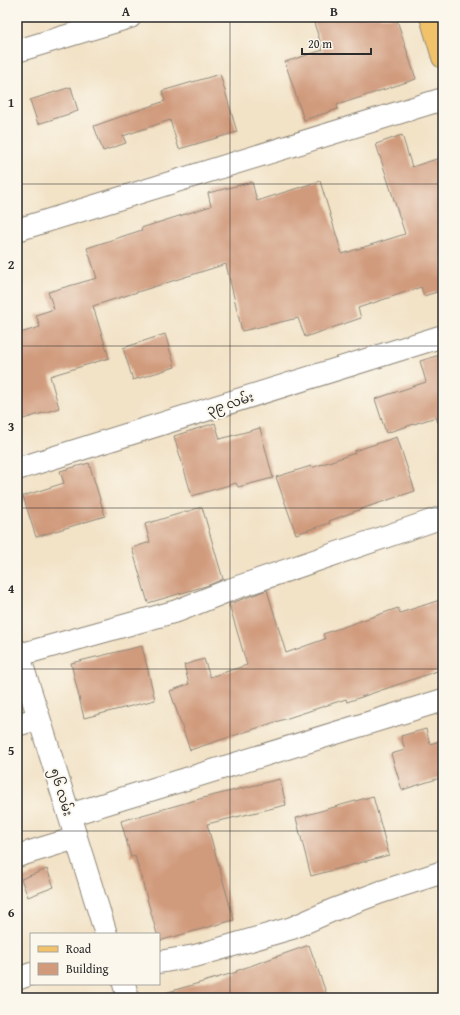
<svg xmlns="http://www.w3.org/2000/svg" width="460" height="1015" viewBox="0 0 460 1015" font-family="'Gentium Book Plus','Noto Sans Myanmar',serif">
	<rect width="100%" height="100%" fill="#fbf7ec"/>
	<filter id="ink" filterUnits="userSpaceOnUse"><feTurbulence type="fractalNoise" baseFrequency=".025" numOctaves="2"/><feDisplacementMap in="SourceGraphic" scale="8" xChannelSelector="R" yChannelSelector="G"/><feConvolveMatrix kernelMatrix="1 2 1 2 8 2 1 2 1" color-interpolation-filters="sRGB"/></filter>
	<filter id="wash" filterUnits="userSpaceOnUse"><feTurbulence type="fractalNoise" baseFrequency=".012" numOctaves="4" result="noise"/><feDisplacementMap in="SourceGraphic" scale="16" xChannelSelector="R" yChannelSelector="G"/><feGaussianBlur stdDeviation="0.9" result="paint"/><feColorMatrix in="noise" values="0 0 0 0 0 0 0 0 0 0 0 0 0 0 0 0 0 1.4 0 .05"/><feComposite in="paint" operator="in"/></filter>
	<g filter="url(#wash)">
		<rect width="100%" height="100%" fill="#f2e2c6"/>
		<g id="blocks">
			<path fill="#d09a7b" d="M 312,17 L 396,17 L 416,79 L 337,105 L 338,109 L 304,120 L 285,62 L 323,50 Z
				M 220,74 L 237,132 L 179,149 L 170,120 L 123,136 L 126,143 L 103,151 L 94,126 L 165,101 L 162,91 Z
				M 71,87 L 78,111 L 38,124 L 30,100 Z
				M 402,135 L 412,167 L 443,157 L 443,290 L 424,296 L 421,287 L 358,308 L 361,318 L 305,337 L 298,318 L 242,331 L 226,264 L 93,306 L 109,358 L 50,376 L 59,408 L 17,421 L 17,334 L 40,327 L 36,315 L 54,309 L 48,292 L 97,278 L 87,248 L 142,230 L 141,228 L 211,206 L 208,193 L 252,182 L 257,201 L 320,181 L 342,254 L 405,234 L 376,144 Z
				M 165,334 L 175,367 L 133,380 L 123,348 Z
				M 443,354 L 443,421 L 438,422 L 436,417 L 386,433 L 375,399 L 426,382 L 420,361 Z
				M 215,423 L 220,439 L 260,428 L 273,478 L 238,487 L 236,483 L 192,496 L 174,436 Z
				M 397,437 L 415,491 L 367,507 L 329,521 L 330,523 L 296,534 L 276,477 L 311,466 L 311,468 L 355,453 L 354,451 Z
				M 89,463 L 105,516 L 36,537 L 23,496 L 64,483 L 60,471 Z
				M 202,507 L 223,579 L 209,585 L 148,603 L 132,548 L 150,542 L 145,524 Z
				M 267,590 L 286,653 L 325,639 L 323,634 L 398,608 L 400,613 L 443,599 L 443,669 L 347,702 L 346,699 L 190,750 L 170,691 L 189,684 L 184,665 L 204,659 L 210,677 L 247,665 L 229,604 Z
				M 142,646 L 155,700 L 84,718 L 71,663 Z
				M 426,729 L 430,744 L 443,740 L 443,777 L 402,790 L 391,754 L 405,750 L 401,736 Z
				M 280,779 L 286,805 L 207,824 L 234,920 L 159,941 L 159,934 L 157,934 L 135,856 L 131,857 L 121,821 L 203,798 Z
				M 373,796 L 389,855 L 311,876 L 296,818 Z
				M 47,869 L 54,887 L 28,897 L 21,879 Z
				M 309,945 L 328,998 L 166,998 L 165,993 L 237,972 L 236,971 Z"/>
		</g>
	</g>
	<g filter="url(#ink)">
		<use href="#blocks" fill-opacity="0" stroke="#8e8678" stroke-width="1"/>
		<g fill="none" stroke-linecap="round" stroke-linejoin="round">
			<g stroke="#8e8678" stroke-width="24">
				<path id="minor" d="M 17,51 L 130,17
					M 17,230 L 443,99
					M 17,469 L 443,336
					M 17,650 L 39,718 L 106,934
					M 19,655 L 177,611 L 232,589 L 443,517
					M 17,725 L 39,718
					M 69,815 L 443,700
					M 17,856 L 76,838
					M 159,962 L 195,956 L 292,928 L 333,910 L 381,892 L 443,872
					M 17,979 L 31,974
					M 124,984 L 128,998"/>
			</g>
			<g stroke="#8e8678" stroke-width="24">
				<path id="major" d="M 431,17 L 443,57"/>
			</g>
			<use href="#minor" stroke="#fff" stroke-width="22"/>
			<use href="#major" stroke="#f2c26a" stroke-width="22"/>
		</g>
	</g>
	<path fill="none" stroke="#2b2b2b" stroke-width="1" stroke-opacity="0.55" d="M 230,17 L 230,998M 17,184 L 443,184M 17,346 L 443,346M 17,508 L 443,508M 17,669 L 443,669M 17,831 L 443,831"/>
	<g text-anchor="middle" stroke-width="4" stroke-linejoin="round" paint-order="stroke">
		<g font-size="13" fill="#2b2b2b" stroke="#fbf7ec">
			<text transform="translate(230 403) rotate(-17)" y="5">၃၉ လမ်း</text>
			<text transform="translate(62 792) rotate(73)" y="5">၅၆ လမ်း</text>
		</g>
	</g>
	<rect width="460" height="1015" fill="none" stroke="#fbf7ec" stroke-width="44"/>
	<rect x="30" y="933" width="130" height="52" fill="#fbf7ec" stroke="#a8a59f"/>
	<rect x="38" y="946" width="20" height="6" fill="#f2c26a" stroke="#a8a59f"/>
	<text x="66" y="953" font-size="12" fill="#2b2b2b">Road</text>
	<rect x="38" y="963" width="20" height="12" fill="#d09a7b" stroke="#a8a59f"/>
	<text x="66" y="973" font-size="12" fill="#2b2b2b">Building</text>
	<path d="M302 48v6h69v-6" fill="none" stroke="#2b2b2b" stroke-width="2"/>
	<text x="308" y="48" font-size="12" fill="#2b2b2b" stroke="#fbf7ec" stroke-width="3" paint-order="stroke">20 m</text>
	<rect x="22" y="22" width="416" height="971" fill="none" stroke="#2b2b2b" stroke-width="1.5"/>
	<g font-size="13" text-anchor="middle" font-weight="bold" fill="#2b2b2b">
		<text x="126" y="16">A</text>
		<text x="334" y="16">B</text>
		<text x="11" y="107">1</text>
		<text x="11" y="269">2</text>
		<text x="11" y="431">3</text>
		<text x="11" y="593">4</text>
		<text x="11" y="755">5</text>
		<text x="11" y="917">6</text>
	</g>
</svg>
